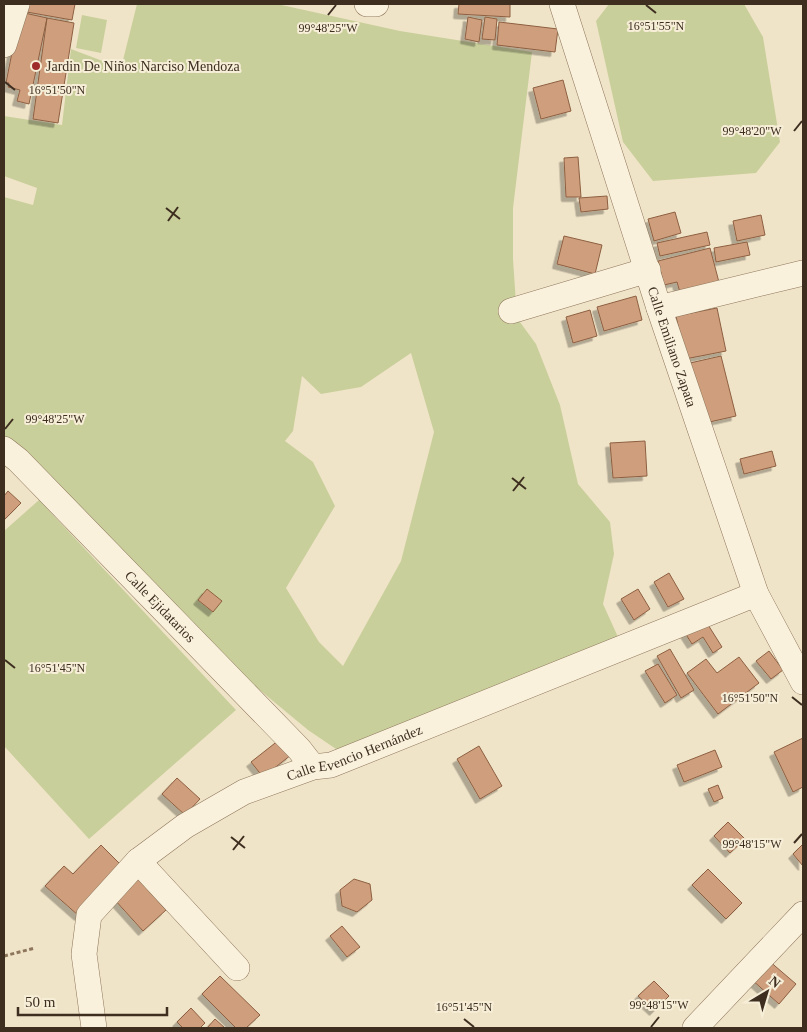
<svg xmlns="http://www.w3.org/2000/svg" width="807" height="1032" viewBox="0 0 807 1032" font-family="Georgia,serif">
	<defs>
		<filter id="shadow"><feDropShadow dx="-4.5" dy="4.5" stdDeviation="0" flood-color="#0004"/></filter>
	</defs>
	<rect width="100%" height="100%" fill="#f0e4c8"/>
	<path fill="#c9cf9b" fill-rule="evenodd" d="M 137,4 L 277,4 L 400,31 L 532,52 L 513,208 L 513,259 L 517,318 L 536,344 L 560,405 L 578,484 L 610,522 L 614,554 L 603,604 L 618,637 L 339,751 L 308,730 L 227,663 L 4,440 L 4,197 L 33,205 L 37,188 L 4,176 L 4,116 L 62,125 L 71,49 L 121,68 ZM 411,353 L 434,432 L 401,561 L 343,666 L 319,642 L 286,588 L 335,506 L 313,462 L 285,441 L 293,431 L 302,376 L 321,394 L 361,387 Z
		M 609,4 L 744,4 L 763,37 L 780,142 L 756,173 L 653,181 L 623,142 L 596,21 Z
		M 82,15 L 107,20 L 101,53 L 76,48 Z
		M 39,500 L 236,710 L 89,839 L 4,746 L 4,531 Z"/>
	<path fill="#cf9f7d" stroke="#8d5f41" filter="url(#shadow)" d="M 22,4 L 75,4 L 72,20 L 21,11 Z
		M 459,4 L 510,4 L 510,17 L 458,14 Z
		M 20,12 L 47,18 L 29,104 L 17,101 L 20,90 L 8,87 L 9,83 L 6,83 Z
		M 468,17 L 482,20 L 479,42 L 465,39 Z
		M 485,17 L 497,19 L 495,40 L 482,39 Z
		M 47,18 L 74,23 L 58,123 L 33,119 Z
		M 499,22 L 558,29 L 555,52 L 497,45 Z
		M 563,80 L 571,111 L 541,119 L 533,88 Z
		M 578,157 L 581,197 L 566,197 L 564,158 Z
		M 607,196 L 608,209 L 581,212 L 579,198 Z
		M 675,212 L 681,233 L 654,241 L 648,219 Z
		M 761,215 L 765,235 L 737,241 L 733,221 Z
		M 707,232 L 710,245 L 660,256 L 657,243 Z
		M 564,236 L 602,245 L 595,274 L 557,264 Z
		M 747,242 L 750,255 L 716,262 L 714,248 Z
		M 710,248 L 720,286 L 681,296 L 677,282 L 664,285 L 658,261 Z
		M 636,296 L 642,320 L 604,331 L 597,307 Z
		M 717,308 L 726,351 L 685,359 L 676,316 Z
		M 590,310 L 597,336 L 573,343 L 566,317 Z
		M 721,356 L 736,416 L 705,423 L 690,363 Z
		M 645,441 L 647,476 L 613,478 L 610,443 Z
		M 772,451 L 776,466 L 744,474 L 740,459 Z
		M 8,491 L 21,503 L 4,520 L 4,496 Z
		M 669,573 L 684,599 L 668,607 L 654,582 Z
		M 207,589 L 222,601 L 213,612 L 198,600 Z
		M 638,589 L 650,609 L 634,620 L 621,599 Z
		M 705,620 L 722,647 L 713,653 L 703,637 L 692,644 L 685,633 Z
		M 670,649 L 694,690 L 681,698 L 657,656 Z
		M 769,651 L 783,670 L 771,679 L 756,661 Z
		M 739,657 L 759,683 L 718,714 L 687,673 L 706,659 L 717,673 Z
		M 658,664 L 677,695 L 665,703 L 645,671 Z
		M 803,738 L 803,787 L 793,792 L 774,752 Z
		M 279,740 L 291,755 L 263,777 L 251,762 Z
		M 479,746 L 502,786 L 480,799 L 457,759 Z
		M 715,750 L 722,767 L 684,782 L 677,765 Z
		M 177,778 L 200,799 L 185,815 L 162,794 Z
		M 718,785 L 723,798 L 714,802 L 708,789 Z
		M 728,822 L 745,839 L 730,853 L 714,836 Z
		M 803,844 L 803,866 L 793,854 Z
		M 101,845 L 125,869 L 79,916 L 45,886 L 64,866 L 73,874 Z
		M 708,869 L 742,903 L 726,919 L 692,885 Z
		M 137,878 L 166,910 L 143,931 L 114,899 Z
		M 354,879 L 370,884 L 372,900 L 357,912 L 342,906 L 340,890 Z
		M 342,926 L 360,947 L 347,957 L 330,936 Z
		M 768,960 L 796,984 L 779,1004 L 751,979 Z
		M 220,976 L 260,1015 L 246,1028 L 236,1028 L 202,994 Z
		M 654,981 L 669,996 L 654,1011 L 638,996 Z
		M 191,1008 L 205,1023 L 200,1028 L 183,1028 L 177,1022 Z
		M 215,1019 L 225,1028 L 207,1028 Z"/>
	<g fill="none" stroke-linecap="round" stroke-linejoin="round">
		<g stroke="#8d765c" stroke-width="26">
			<g id="minor">
				<path d="M 367,4 L 376,4"/>
				<path id="s1" d="M 562,4 L 659,308 L 756,594 L 803,682"/>
				<path d="M 4,45 L 17,4"/>
				<path d="M 659,308 L 803,273"/>
				<path d="M 511,311 L 648,270"/>
				<path id="s2" d="M 4,449 L 18,460 L 299,749 L 313,767"/>
				<path d="M 138,861 L 237,968"/>
				<path id="s3" d="M 94,1028 L 84,954 L 89,915 L 138,861 L 185,826 L 244,792 L 313,767 L 331,765 L 756,594"/>
				<path d="M 695,1028 L 803,914"/>
			</g>
		</g>
		<path stroke="#8d765c" stroke-width="3" stroke-dasharray="4 2.5" stroke-linecap="butt" d="M 4,956 L 35,948"/>
		<use href="#minor" stroke="#faf1dc" stroke-width="25"/>
	</g>
	<path fill="none" stroke="#3d2e20" stroke-width="2" d="M 646,5 L 656,13M 328,15 L 336,5M 5,82 L 15,90M 794,131 L 802,121M 166,208 L 180,219M 168,221 L 178,207M 5,429 L 13,419M 512,478 L 526,489M 513,491 L 524,477M 5,660 L 15,668M 792,697 L 802,705M 231,837 L 245,848M 794,843 L 802,834M 233,850 L 244,836M 464,1019 L 474,1027M 651,1027 L 659,1017"/>
	<circle fill="#9e2a2b" stroke="#f7eed8" stroke-width="2" cx="36" cy="66" r="5"/>
	<g text-anchor="middle" stroke-width="4" stroke-linejoin="round" paint-order="stroke">
		<g font-size="14" fill="#3d2e20" stroke="#f7eed8" text-anchor="start">
			<text x="46" y="71">Jardin De Niños Narciso Mendoza</text>
		</g>
		<g font-size="14" fill="#3d2e20" stroke="#f7eed8">
			<text dy="5" stroke="none"><textPath href="#s1" startOffset="360">Calle Emiliano Zapata</textPath></text>
			<text dy="5" stroke="none"><textPath href="#s2" startOffset="222">Calle Ejidatarios</textPath></text>
			<text dy="5" stroke="none"><textPath href="#s3" startOffset="431">Calle Evencio Hernández</textPath></text>
		</g>
	</g>
	<g font-size="12" text-anchor="middle" fill="#3d2e20" stroke="#f7eed8" stroke-width="4" stroke-linejoin="round" paint-order="stroke">
		<text x="656" y="30">16°51'55"N</text>
		<text x="328" y="32">99°48'25"W</text>
		<text x="57" y="94">16°51'50"N</text>
		<text x="752" y="135">99°48'20"W</text>
		<text x="55" y="423">99°48'25"W</text>
		<text x="57" y="672">16°51'45"N</text>
		<text x="750" y="702">16°51'50"N</text>
		<text x="752" y="848">99°48'15"W</text>
		<text x="659" y="1009">99°48'15"W</text>
		<text x="464" y="1011">16°51'45"N</text>
	</g>
	<rect width="807" height="1032" fill="none" stroke="#3d2e20" stroke-width="10"/>
	<g transform="translate(767 992) rotate(38)" stroke="#f7eed8" stroke-width="4" paint-order="stroke">
	<path d="M0-4L9 19L0 12L-9 19Z" fill="#3d2e20"/>
	<text y="-8" font-size="14" font-weight="bold" text-anchor="middle" fill="#3d2e20">N</text>
	</g>
	<path d="M18 1007v8h149v-8" fill="none" stroke="#3d2e20" stroke-width="2.5"/>
	<text x="25" y="1007" font-size="15" fill="#3d2e20" stroke="#f7eed8" stroke-width="4" paint-order="stroke">50 m</text>
</svg>
